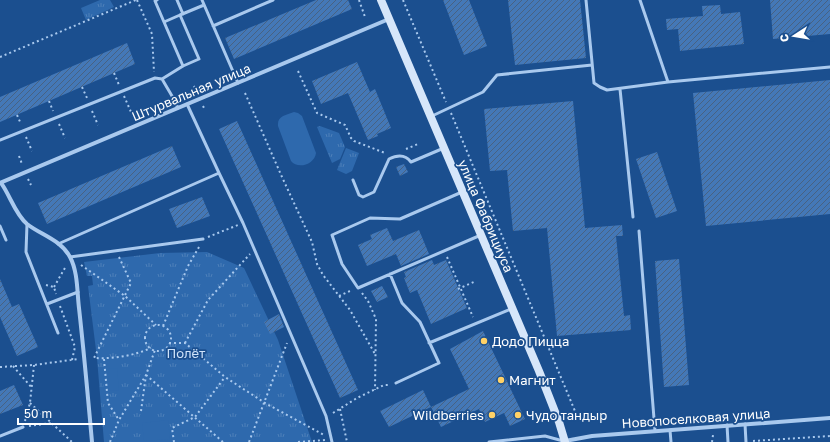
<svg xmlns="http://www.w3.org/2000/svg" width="830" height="442" viewBox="0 0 830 442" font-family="'Golos Text',sans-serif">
	<defs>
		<pattern id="park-tufts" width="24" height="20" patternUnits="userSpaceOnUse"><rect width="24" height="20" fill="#2e69ad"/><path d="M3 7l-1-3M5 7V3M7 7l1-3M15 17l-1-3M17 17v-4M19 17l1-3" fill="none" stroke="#4d80b9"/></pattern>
		<pattern id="building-hatch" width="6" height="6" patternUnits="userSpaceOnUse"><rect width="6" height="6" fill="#4478b7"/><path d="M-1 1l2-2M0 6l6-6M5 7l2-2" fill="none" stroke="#486282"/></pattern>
	</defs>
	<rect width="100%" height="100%" fill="#1b4f8f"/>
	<path fill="url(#park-tufts)" d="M 100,0 L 110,0 L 114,7 L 86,20 L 81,8 Z
		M 320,126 L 339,133 L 345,147 L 340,159 L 332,163 L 317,127 Z
		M 346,148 L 359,153 L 352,171 L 346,174 L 337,170 Z
		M 207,252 L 244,268 L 278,340 L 312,442 L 104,442 L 97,358 L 88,286 L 93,285 L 92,276 L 87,276 L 84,262 L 160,253 Z"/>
	<path fill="#2e69ad" d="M 294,112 L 298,113 L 302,116 L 316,153 C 315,164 298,170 291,161 L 278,126 C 277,116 286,115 294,112 Z
		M 117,368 L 119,390 L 104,391 L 102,370 Z
		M 168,420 L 170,439 L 144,441 L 142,423 Z"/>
	<path fill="url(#building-hatch)" d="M 316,0 L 348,0 L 352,9 L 234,59 L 225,38 Z
		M 443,0 L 469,0 L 487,46 L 464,55 Z
		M 508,0 L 580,0 L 586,58 L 515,65 Z
		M 770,0 L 830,0 L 830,34 L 773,39 Z
		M 720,5 L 721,14 L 740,12 L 744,44 L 680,51 L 678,29 L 667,30 L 666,19 L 703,16 L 702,6 Z
		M 127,43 L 135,64 L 0,122 L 0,97 Z
		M 357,62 L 370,92 L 375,89 L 391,128 L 377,134 L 378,136 L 368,140 L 348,93 L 321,104 L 312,81 Z
		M 830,80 L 830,214 L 706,226 L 693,93 Z
		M 573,101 L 585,228 L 622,225 L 623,236 L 616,236 L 624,316 L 630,315 L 631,330 L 557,336 L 547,228 L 513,231 L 507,170 L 490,171 L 484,109 Z
		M 237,121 L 358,390 L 340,398 L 219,129 Z
		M 172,146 L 181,167 L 47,224 L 38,203 Z
		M 657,152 L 677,211 L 656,218 L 636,159 Z
		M 404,164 L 408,172 L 400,176 L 396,167 Z
		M 202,197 L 210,216 L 177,228 L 169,209 Z
		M 387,228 L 393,241 L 419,230 L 429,254 L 401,266 L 396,254 L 367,266 L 358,245 L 372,239 L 370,235 Z
		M 679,259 L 689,385 L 664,387 L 655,261 Z
		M 432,260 L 434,265 L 446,260 L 467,308 L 431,324 L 417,290 L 410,293 L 404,278 L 406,277 L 404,272 Z
		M 0,279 L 12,307 L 19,304 L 38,347 L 17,356 L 0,317 Z
		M 382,286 L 388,297 L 377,302 L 371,291 Z
		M 279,314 L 284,327 L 270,334 L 264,322 Z
		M 483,331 L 525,419 L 510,426 L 504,413 L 485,422 L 479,409 L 441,427 L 431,407 L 469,389 L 450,349 Z
		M 14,385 L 23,405 L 0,414 L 0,391 Z
		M 423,390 L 431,407 L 389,427 L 380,411 Z"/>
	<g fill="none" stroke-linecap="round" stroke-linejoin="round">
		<path stroke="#a9c9ee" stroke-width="2" stroke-dasharray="2 3" stroke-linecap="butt" d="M 137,0 L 152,34 L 154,72
			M 359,0 L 365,17
			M 403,0 L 446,102
			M 0,57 L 136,0
			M 298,71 L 317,113 L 345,125 L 351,138 L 354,141 L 385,153
			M 114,73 L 119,85
			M 194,86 L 197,92
			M 82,87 L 87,98
			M 245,93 L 282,177 L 312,242 L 317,264 L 323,275 L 350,310 L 375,354
			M 124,96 L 131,112
			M 49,101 L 53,111
			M 203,106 L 205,110
			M 92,111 L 98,125
			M 451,113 L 577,416
			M 17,115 L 21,124
			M 59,124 L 65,138
			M 26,137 L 32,151
			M 406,149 L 418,144
			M 19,156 L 22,164
			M 28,179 L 31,185
			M 208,237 L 238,225
			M 119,257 L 131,283 L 94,358 C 113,359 133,356 151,348
			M 447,257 L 473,317
			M 81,265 L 125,296 L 156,325
			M 46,285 L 54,287 L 56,294
			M 54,287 L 66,266
			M 458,289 L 476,281
			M 362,293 L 368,301 L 376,319 L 375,390
			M 339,296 L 352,290
			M 60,306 L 75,347 L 72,360
			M145 338a13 13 0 1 1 26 0a13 13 0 1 1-26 0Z
			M 163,326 L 188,266 L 199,247
			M 169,343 L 185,343 L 225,377 L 265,403 L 324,435
			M 185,343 L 208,300 L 250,254
			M 104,359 L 108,403 L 119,420
			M 13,366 L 32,388
			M 0,367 L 34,365 L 78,359
			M 146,375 L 223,442
			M 30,403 L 72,442
			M 340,409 L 347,442
			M 141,411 L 146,375 L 155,350
			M 333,413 L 357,398 L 384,385 L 389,385
			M 25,421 L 30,403 L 34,365
			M 29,426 L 52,423
			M 753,441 L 830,436
			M 110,442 L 119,420 L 146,375
			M 174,442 L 172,428 L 195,417 L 225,377
			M 249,442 L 287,343
			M 298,442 L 325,440
			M 712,442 L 713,435"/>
		<path stroke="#a9c9ee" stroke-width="3" d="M 157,0 L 155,1 L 164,22
			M 177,0 L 183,14
			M 202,0 L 238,83
			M 586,0 L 594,83 L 600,87 L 607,90 L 668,82 L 640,0
			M 180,15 L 164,22 L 183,66
			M 213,26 L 273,0
			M 162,79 L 183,66 L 199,59 L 180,15 L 204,5
			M 668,82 L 830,67
			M 620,89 L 633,217
			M 432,116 L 483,92 L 497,75 L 592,65
			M 0,140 L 155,78 L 162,79 L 172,96 L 178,108
			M 219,173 L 243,223 L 326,416 L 332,442
			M 353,180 L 359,195 L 363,197 L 374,192 L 389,159 C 397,155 405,154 411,162 L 444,148
			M 462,192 L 400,219 L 370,218 L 332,235 L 342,264 L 358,288 L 481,235
			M 27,224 L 26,252 L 58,333
			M 0,226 L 6,240
			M 639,231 L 655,431
			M 58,244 L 219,173 L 187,104
			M 70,257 L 203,239
			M 390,274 L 402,303 L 420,322 L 439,363 L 396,383
			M 47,304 L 78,292
			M 429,343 L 511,309
			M 745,424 L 746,442
			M 727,425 L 728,442
			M 670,430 L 671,442
			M 0,436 L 23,427
			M 489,442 L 545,436 L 563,441"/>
		<path stroke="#a9c9ee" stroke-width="4" d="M 0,183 L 389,19
			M 1,183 C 10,195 15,214 27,224 C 41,235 61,240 70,257 C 78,272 77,292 79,308 C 84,353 88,397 92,442
			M 565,441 L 592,436 L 830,418"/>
		<path stroke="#d6e6fa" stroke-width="8" d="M 381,0 L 539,371 L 559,422 L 565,442"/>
	</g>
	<g fill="#ffd166" stroke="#1b4f8f" stroke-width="1.5">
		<circle cx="484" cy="341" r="4"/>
		<circle cx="501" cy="380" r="4"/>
		<circle cx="492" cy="415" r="4"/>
		<circle cx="518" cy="415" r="4"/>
	</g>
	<g text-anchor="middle" stroke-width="3.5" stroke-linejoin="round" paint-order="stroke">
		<g font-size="13" fill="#fff" stroke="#1b4f8f">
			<text transform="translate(191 92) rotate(-23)" y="5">Штурвальная улица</text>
			<text transform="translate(486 216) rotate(67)" y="5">улица Фабрициуса</text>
			<text transform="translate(696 418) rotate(-4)" y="5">Новопоселковая улица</text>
		</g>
		<g font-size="13" fill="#fff" stroke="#1b4f8f" text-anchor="start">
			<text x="492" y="346">Додо Пицца</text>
			<text x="509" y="385">Магнит</text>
			<text x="484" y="420" text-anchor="end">Wildberries</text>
			<text x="526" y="420">Чудо тандыр</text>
		</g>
		<g font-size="13" fill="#cfe3fa" stroke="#1b4f8f">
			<text x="186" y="358">Полёт</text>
		</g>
	</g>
	<g transform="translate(794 36) rotate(258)" stroke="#1b4f8f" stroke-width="3" paint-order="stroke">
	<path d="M0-3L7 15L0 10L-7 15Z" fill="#ffffff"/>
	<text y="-6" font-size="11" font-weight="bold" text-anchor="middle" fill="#ffffff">С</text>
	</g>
	<path d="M18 418v6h86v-6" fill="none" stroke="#ffffff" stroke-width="2"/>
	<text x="24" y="418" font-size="12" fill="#ffffff" stroke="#1b4f8f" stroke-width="3" paint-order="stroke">50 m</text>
</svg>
